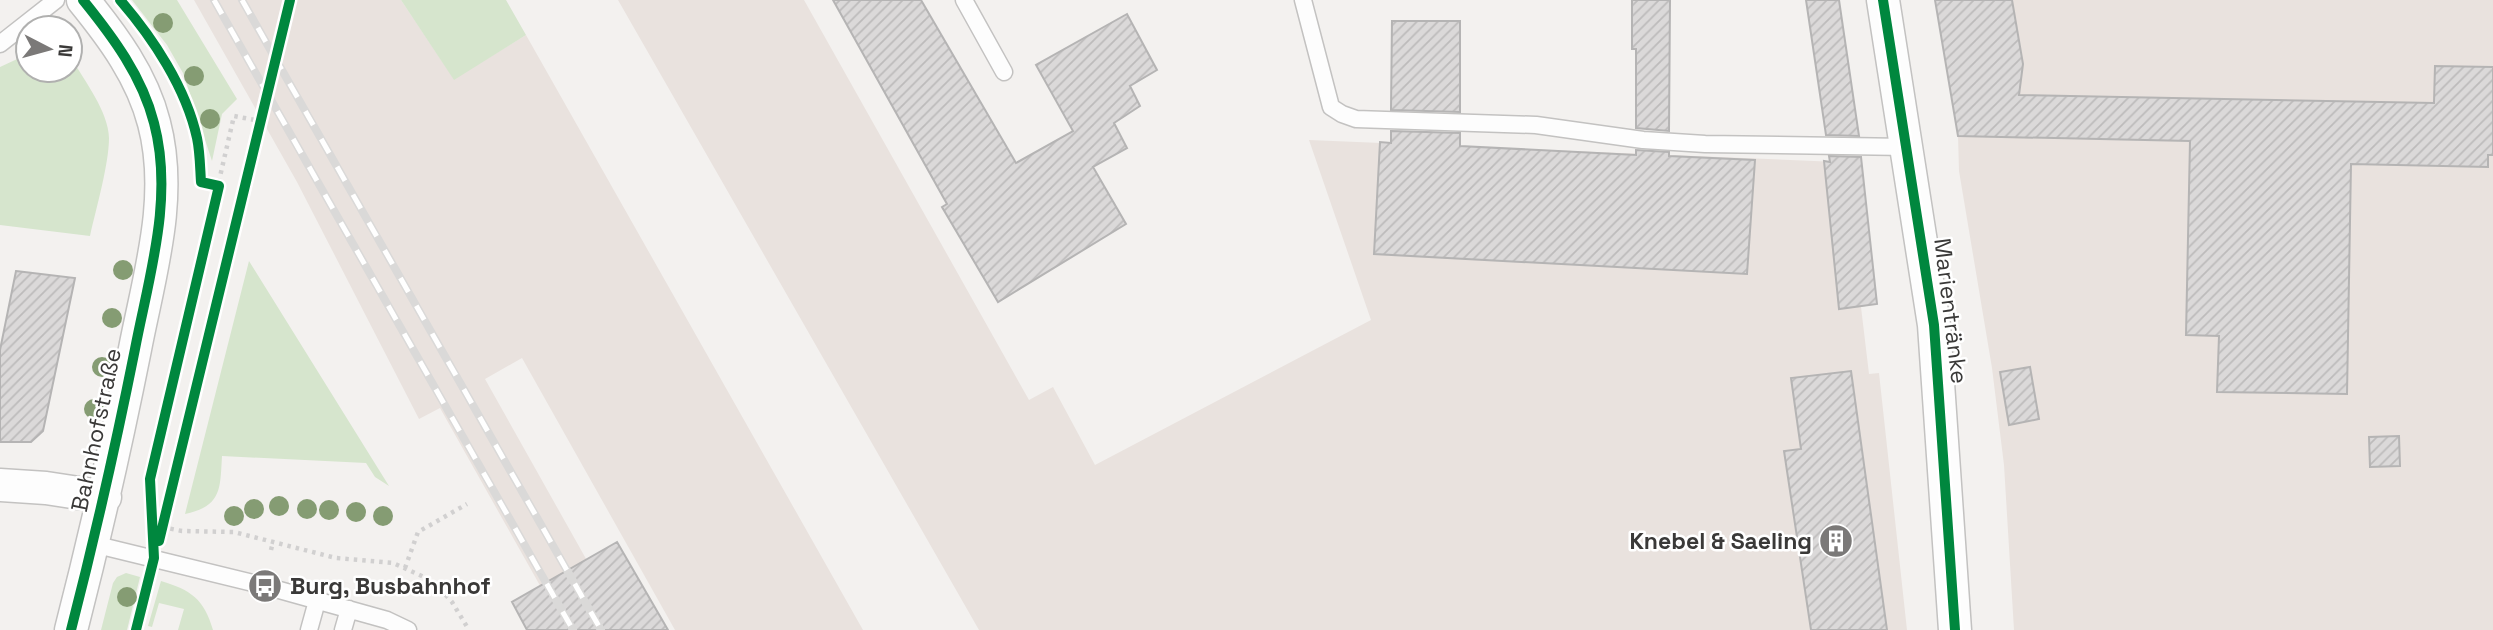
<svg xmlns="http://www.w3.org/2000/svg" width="2493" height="630" viewBox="0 0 2493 630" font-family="'Space Grotesk',sans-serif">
	<defs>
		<pattern id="building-hatch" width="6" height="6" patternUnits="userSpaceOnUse" patternTransform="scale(1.75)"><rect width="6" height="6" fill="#dbd9d9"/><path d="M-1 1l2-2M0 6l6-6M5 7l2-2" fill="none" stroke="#bdbbbb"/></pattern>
	</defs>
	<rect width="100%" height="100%" fill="#f3f1ef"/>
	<path fill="#e9e2de" d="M 194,0 L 401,0 L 454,79 L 526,35 L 863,630 L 675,630 L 522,358 L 485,379 L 626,630 L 565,630 L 440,408 L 419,419 L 297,182 Z
		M 618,0 L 804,0 L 1029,400 L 1053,387 L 1095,465 L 1371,320 L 1309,140 L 1862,163 L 1877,304 L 1861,307 L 1869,374 L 1879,373 L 1907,630 L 979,630 Z
		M 1935,0 L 2493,0 L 2493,630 L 2014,630 L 2004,465 L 1992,368 L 1959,171 L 1958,135 Z"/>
	<path fill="#d6e5cd" d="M 132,0 L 177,0 L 237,99 L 222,114 L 212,161 L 183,73 L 167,45 Z
		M 401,0 L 506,0 L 526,35 L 454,80 Z
		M 28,54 L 28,70 L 70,70 L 70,58 L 72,59 C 85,82 108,111 109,138 C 109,164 96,209 90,236 L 0,225 L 0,67 Z
		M 249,261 L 389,486 L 375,477 L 366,463 L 222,456 C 220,489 222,506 185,514 Z
		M 126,573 L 140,577 L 127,630 L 101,630 L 113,583 L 117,577 Z
		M 161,581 C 191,590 204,599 213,630 L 178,630 L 184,609 L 159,603 L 152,627 L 148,626 Z"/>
	<path fill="url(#building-hatch)" stroke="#b5b4b4" stroke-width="2" d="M 833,0 L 921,0 L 1016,163 L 1073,131 L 1036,65 L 1127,14 L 1157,70 L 1130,86 L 1140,106 L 1114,123 L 1127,148 L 1093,167 L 1126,224 L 998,302 L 942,207 L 947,204 Z
		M 1632,0 L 1670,0 L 1669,131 L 1636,128 L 1636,49 L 1632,49 Z
		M 1806,0 L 1839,0 L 1859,136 L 1826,135 Z
		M 1935,0 L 2012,0 L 2023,64 L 2019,95 L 2434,103 L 2435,66 L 2493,67 L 2493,155 L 2488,155 L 2488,167 L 2351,164 L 2347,394 L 2217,392 L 2219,336 L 2186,335 L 2190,141 L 1958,136 Z
		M 1392,21 L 1460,21 L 1460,112 L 1391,110 Z
		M 1391,131 L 1460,133 L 1460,146 L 1636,155 L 1636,150 L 1669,152 L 1669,156 L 1755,160 L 1747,274 L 1374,254 L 1380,142 L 1391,143 Z
		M 1829,156 L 1861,157 L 1877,304 L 1839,309 L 1824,161 L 1830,162 Z
		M 16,271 L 75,278 L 43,431 L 31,442 L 0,442 L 0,350 Z
		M 2030,367 L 2039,419 L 2009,425 L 2000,372 Z
		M 1851,371 L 1887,630 L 1811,630 L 1784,451 L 1801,449 L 1791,378 Z
		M 2399,436 L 2400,466 L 2370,467 L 2369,437 Z
		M 617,542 L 668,630 L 527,630 L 512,602 Z"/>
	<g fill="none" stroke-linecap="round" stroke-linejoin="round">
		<g stroke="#c3c2c1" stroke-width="19">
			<path id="lane" d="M 964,0 L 1004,72
				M 1303,0 L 1331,107 L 1342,114 L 1356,119 L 1536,125 L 1643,140 L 1705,144 L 1907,147
				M 0,44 L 56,0
				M 93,544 L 265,586 L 387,620 L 408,630
				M 309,630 L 317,601
				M 343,630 L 349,609"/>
		</g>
		<g stroke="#c3c2c1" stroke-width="35">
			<path id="street" d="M 1883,0 L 1934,325 L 1955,630
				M 0,485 L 46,488 L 105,497
				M 71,630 C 95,537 116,444 135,349 C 149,276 174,198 154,123 C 142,76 113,37 83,0"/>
		</g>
		<path stroke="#d1d0d0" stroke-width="4.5" stroke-dasharray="3.5 5" stroke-linecap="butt" d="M 162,527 L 182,531 L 234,532 L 336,558 L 393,563 L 433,581 L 452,602 L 469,630
			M 153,531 L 150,479 L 234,116 L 260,121
			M 271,550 L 273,542
			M 405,568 L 418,532 L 467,504"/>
		<use href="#lane" stroke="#fdfdfd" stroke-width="16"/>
		<use href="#street" stroke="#fdfdfd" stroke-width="32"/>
		<g stroke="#dad9d8" stroke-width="8">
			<path id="rail" d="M 214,0 L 573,630
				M 242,0 L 601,630"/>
		</g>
		<use href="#rail" stroke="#fff" stroke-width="5" stroke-dasharray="16" stroke-linecap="butt"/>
		<g stroke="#fff" stroke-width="15">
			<path id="cycleway" d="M 120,0 C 153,38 186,88 197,138 C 200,152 200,167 201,182 L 219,186 L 150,479 L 154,558 L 136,630
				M 1883,0 L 1934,325 L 1955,630
				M 159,541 L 290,0
				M 71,630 C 95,537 116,444 135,349 C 149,276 174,198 154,123 C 142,76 113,37 83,0"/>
		</g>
		<use href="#cycleway" stroke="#00873e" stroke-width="10"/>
	</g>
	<g fill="#859c73">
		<circle cx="163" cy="23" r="10"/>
		<circle cx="194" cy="76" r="10"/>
		<circle cx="210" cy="119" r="10"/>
		<circle cx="123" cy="270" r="10"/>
		<circle cx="112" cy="318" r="10"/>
		<circle cx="102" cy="367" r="10"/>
		<circle cx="94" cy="409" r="10"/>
		<circle cx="279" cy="506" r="10"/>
		<circle cx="254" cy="509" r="10"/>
		<circle cx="307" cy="509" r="10"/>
		<circle cx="329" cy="510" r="10"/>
		<circle cx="356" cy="512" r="10"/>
		<circle cx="234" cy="516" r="10"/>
		<circle cx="383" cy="516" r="10"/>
		<circle cx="127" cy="597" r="10"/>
	</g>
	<defs>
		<g id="building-disc" transform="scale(1.75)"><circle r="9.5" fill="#7b7978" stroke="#fff"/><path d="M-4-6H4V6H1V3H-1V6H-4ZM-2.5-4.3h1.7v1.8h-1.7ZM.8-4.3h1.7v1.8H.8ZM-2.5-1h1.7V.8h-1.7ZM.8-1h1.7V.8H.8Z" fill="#fff"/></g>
		<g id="bus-disc" transform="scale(1.75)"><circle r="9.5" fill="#7b7978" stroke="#fff"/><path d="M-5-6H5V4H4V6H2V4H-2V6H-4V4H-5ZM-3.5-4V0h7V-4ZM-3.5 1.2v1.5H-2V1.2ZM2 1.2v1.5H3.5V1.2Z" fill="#fff"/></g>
	</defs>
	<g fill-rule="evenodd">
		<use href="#building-disc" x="1836" y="541"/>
		<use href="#bus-disc" x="265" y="586"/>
	</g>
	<g text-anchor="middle" stroke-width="5" stroke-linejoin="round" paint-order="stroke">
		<g font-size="23" fill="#3a3938" stroke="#fff">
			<text transform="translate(1951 311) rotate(83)" y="8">Marientränke</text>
			<text transform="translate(96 430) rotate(-78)" y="8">Bahnhofstraße</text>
		</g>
		<g font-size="23" font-weight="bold" fill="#3a3938" stroke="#fff" text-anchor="end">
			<text x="1812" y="549">Knebel &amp; Saeling</text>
			<text x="290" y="594" text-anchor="start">Burg, Busbahnhof</text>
		</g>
	</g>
	<g transform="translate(49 49) rotate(96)"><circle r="33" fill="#ffffff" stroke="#b0b0af" stroke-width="2"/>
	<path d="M0-5L12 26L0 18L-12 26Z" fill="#7b7978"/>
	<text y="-10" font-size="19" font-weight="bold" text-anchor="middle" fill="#3a3938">N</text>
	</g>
</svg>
